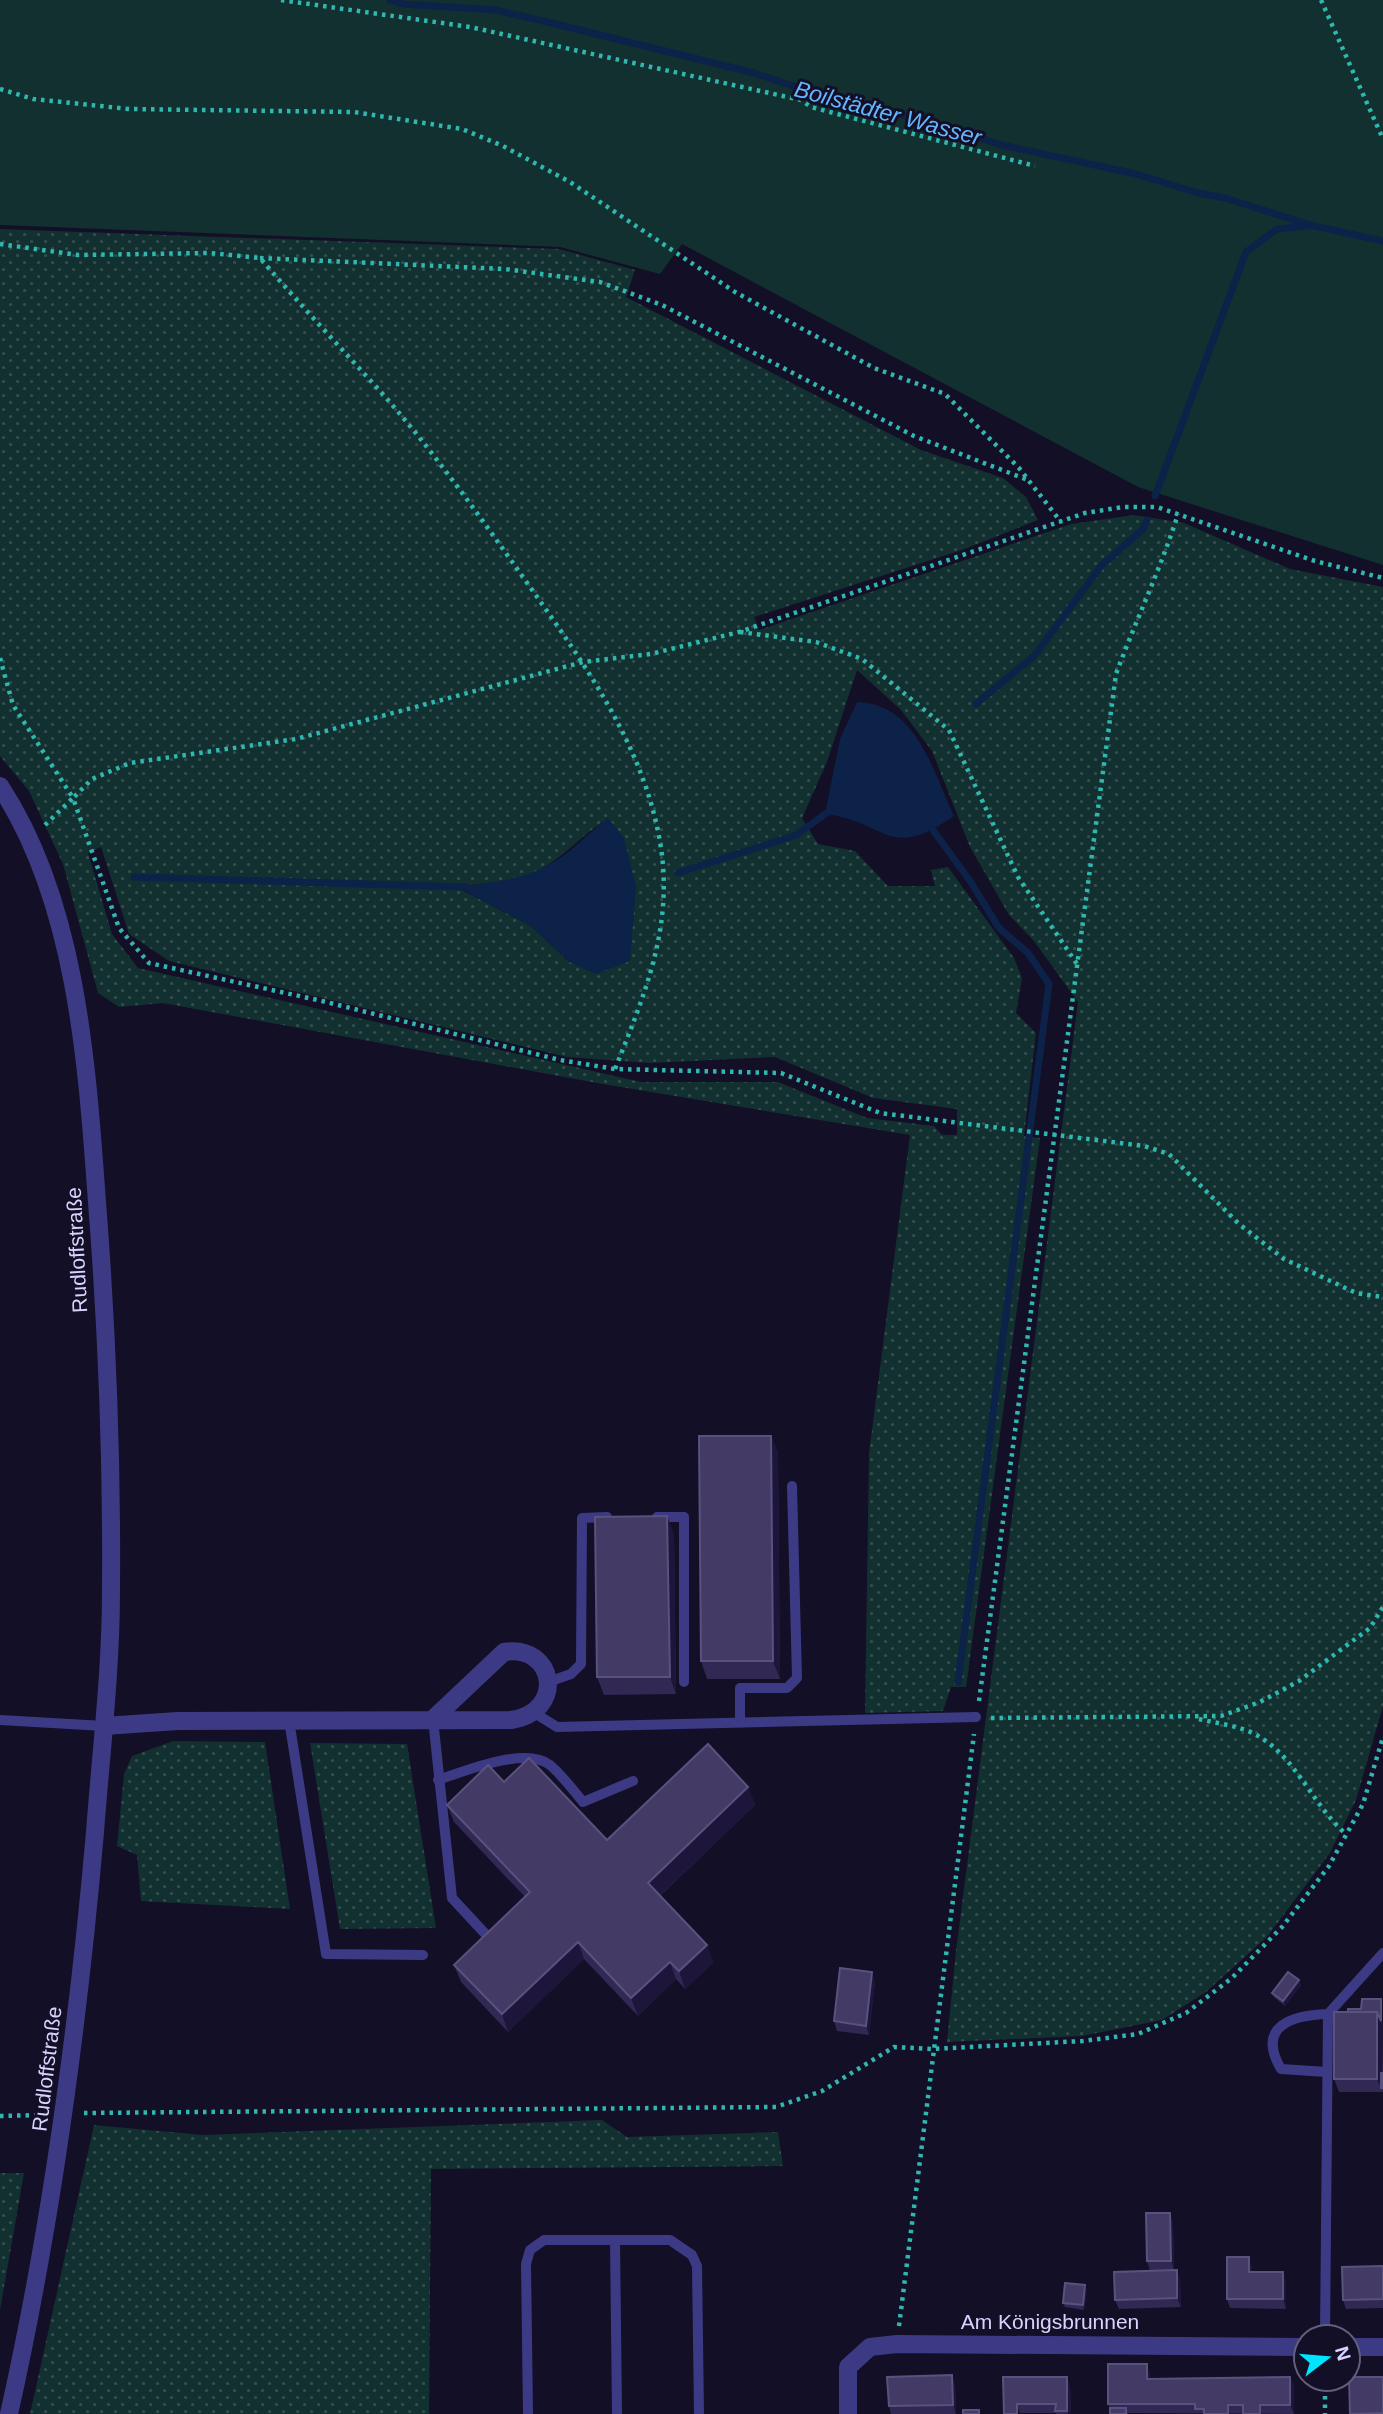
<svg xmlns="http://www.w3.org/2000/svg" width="1383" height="2414" viewBox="0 0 1383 2414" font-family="Arial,sans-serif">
	<defs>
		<pattern id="grass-dots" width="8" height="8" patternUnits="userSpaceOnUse" patternTransform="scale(1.75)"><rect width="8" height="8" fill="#12302f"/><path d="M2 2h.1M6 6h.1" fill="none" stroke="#344d4e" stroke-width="1.8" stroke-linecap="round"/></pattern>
	</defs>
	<rect width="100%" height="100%" fill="#130f26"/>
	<path fill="url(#grass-dots)" fill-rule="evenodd" d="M 0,229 L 559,249 L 635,270 L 626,297 L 921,450 L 1003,478 L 1026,497 L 1038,520 L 962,550 L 754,617 L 759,630 L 1071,524 L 1134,515 L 1184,523 L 1290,569 L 1383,587 L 1383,1706 L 1356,1800 L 1330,1853 L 1267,1937 L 1206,1992 L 1162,2020 L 1082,2036 L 947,2042 L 956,1951 L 1078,1002 L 1034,941 L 1009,915 L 970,847 L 932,751 L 901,710 L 857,670 L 827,762 L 802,818 L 818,844 L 855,851 L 888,886 L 935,886 L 931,870 L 948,867 L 1014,958 L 1022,978 L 1016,1013 L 1036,1033 L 1024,1136 L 1040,1138 L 966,1687 L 951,1687 L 943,1711 L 865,1713 L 869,1453 L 910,1135 L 597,1083 L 163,1003 L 119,1007 L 98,993 L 63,864 L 29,791 L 0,756 ZM 608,819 L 569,962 L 531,926 L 458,888 C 479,882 502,884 523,877 C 557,867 578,836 608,819 ZM 101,847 L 129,934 L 169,961 L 567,1057 L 650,1063 L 775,1057 L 873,1098 L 957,1109 L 957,1135 L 942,1135 L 934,1126 L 867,1118 L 778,1082 L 641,1082 L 138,968 L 112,934 L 88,853 Z
		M 173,1741 L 265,1742 L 290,1909 L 141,1901 L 137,1855 L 117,1846 L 124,1774 L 132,1756 Z
		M 310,1743 L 407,1744 L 436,1928 L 340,1929 Z
		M 602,2120 L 627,2137 L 778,2132 L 783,2166 L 431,2169 L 429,2414 L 30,2414 L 94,2125 L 203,2135 Z
		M 0,2173 L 24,2173 L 0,2310 Z"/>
	<path fill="#12302f" d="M 0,0 L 1383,0 L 1383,565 L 1138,487 L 682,244 L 660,274 L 560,247 L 0,225 Z"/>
	<path fill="#0c2248" d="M 857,702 C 916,703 933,771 954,816 C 887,862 888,822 825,814 L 840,739 Z
		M 608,818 L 624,838 L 636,887 L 630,961 L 596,974 L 569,962 L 531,926 L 457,887 C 493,882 526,880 557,860 C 575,849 590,831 608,818 Z"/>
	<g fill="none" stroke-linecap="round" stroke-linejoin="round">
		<path stroke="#0c2248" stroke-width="7" d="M 390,0 L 403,4 L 496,10 L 560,25 L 754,73 L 811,92 L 823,100 L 878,108 L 1002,145 L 1136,174 L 1198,193 L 1225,198 L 1310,225 L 1383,241
			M 1155,496 L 1246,252 L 1277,229 L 1306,226
			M 976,704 L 1035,655 L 1101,566 L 1143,529 L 1147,520
			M 933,830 L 970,881 L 999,928 L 1028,953 L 1049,984 L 958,1682
			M 678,873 L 796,835 L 831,810
			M 134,877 L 465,887"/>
		<path stroke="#2fb8b0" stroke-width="4.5" stroke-dasharray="3.5 5" stroke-linecap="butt" d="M 281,0 L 470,27 L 801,100 L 811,107 L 1035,166
			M 1321,0 L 1383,139
			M 0,89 L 33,99 L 129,109 L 354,112 L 462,129 L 503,146 L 570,182 L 735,292 L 874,368 L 945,394 L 1019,468 L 1061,522
			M 0,244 L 78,255 L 210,253 L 260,258 C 301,306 345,352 388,400 C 441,461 488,528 535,594 C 590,672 646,751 661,848 C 673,929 644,996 615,1069
			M 260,258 L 505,269 L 600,282 L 662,305 L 914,436 L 1028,480
			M 740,632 L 816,642 L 862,659 L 949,730 L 1018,877 L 1077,964
			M 0,658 L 13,705 L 73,798 L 92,779 L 130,763 L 296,739 L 583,662 L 651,654 L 739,632 L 1085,513 L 1123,507 L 1157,507 L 1315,561 L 1383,578
			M 45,825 L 73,798 L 119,928 L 149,963 L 322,1001 L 560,1060 L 615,1069 L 781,1073 L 880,1113 L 1144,1146 L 1169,1154 L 1239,1224 L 1284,1259 L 1356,1293 L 1383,1297
			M 979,1701 L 1116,674 C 1136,620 1161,568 1178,514
			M 991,1718 L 1221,1716 L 1260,1702 L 1299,1681 L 1370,1628 L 1383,1607
			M 1199,1719 C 1215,1723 1233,1725 1248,1731 C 1294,1750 1310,1803 1346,1834
			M 84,2113 L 776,2107 L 822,2091 L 894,2047 L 932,2049 L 1083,2041 L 1138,2034 L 1186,2013 L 1232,1978 L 1282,1927 L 1329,1866 L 1363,1804 L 1383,1737
			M 0,2116 L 44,2115
			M 899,2326 L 974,1734
			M 1325,2379 L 1325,2414"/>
		<path stroke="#3d3a85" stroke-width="10" d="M 657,1517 L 684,1517 L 684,1682
			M 548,1682 L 571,1674 L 581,1664 L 582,1518 L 607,1517
			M 533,1712 L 557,1727 L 976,1717
			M 433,1719 L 452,1898 L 491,1940
			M 0,1720 L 104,1726
			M 289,1720 L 326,1954 L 423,1955
			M 740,1723 L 740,1688 L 787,1688 L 797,1678 L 792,1486
			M 438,1780 C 465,1771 525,1746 550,1765 C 562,1775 573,1790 583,1802 L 633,1781
			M 1327,2072 L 1281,2069 C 1256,2026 1292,2015 1328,2014 L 1383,1953
			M 615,2240 L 617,2414
			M 1325,2337 L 1328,2014
			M 528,2414 L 526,2264 L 530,2250 L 544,2240 L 670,2240 L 692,2255 L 697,2266 L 699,2414"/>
		<path stroke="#3d3a85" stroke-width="18" d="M 0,786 C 77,903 87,1065 97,1202 C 107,1330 112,1463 111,1591 C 111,1671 101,1752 95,1832 C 78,2027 52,2222 9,2414
			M 104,1726 L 178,1721 L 511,1720 C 566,1712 556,1644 504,1652 L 433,1719
			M 1348,2347 L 1383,2347
			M 848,2414 L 848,2367 L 870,2347 L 897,2344 L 1306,2347"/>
	</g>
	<path fill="#312854" d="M 771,1436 L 778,1453 L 780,1679 L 707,1679 L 701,1661 Z
		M 674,1533 L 676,1694 L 604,1695 L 597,1677 Z
		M 748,1787 L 755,1805 L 660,1896 L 707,1945 L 713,1963 L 685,1989 L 676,1979 L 638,2016 L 584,1959 L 508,2032 L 461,1982 L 454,1965 L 525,1897 L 454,1822 L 447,1805 L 607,1840 Z
		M 1299,1980 L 1301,1985 L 1285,2006 L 1274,1997 L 1272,1993 Z
		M 875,1981 L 869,2035 L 837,2031 L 834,2021 Z
		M 1381,1999 L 1382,2003 L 1383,2092 L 1339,2092 L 1334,2079 L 1348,2012 L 1361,2009 Z
		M 1173,2222 L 1174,2270 L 1150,2271 L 1147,2261 Z
		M 1383,2266 L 1383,2308 L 1346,2309 L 1343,2300 Z
		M 1252,2267 L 1252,2272 L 1286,2282 L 1286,2309 L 1230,2308 L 1227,2299 Z
		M 1180,2279 L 1181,2307 L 1119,2309 L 1115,2300 Z
		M 1087,2290 L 1084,2310 L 1065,2307 L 1063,2303 Z
		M 1150,2373 L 1150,2379 L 1290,2377 L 1294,2386 L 1294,2414 L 1128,2413 L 1128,2414 L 1110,2414 L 1110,2408 L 1108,2404 Z
		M 1003,2377 L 1070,2386 L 1071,2414 L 1056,2414 L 1056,2413 L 1020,2413 Z
		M 955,2384 L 956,2414 L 891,2414 L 889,2406 Z"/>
	<path fill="#1d163a" d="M 771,1436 L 778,1453 L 780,1679 L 773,1661 Z
		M 667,1516 L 674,1533 L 676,1694 L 670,1677 Z
		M 748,1787 L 755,1805 L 654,1901 L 648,1883 Z
		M 578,1942 L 584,1959 L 508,2032 L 502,2014 Z
		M 707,1945 L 713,1963 L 685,1989 L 679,1971 Z
		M 670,1962 L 676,1979 L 638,2016 L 631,1998 Z
		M 872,1972 L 875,1981 L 869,2035 L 866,2026 Z
		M 1299,1980 L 1301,1985 L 1285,2006 L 1283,2001 Z
		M 1381,1999 L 1382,2003 L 1382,2026 L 1381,2021 Z
		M 1377,2012 L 1382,2026 L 1382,2088 L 1381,2088 L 1377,2079 Z
		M 1170,2213 L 1173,2222 L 1174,2270 L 1171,2261 Z
		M 1249,2257 L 1252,2267 L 1252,2281 L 1249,2272 Z
		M 1177,2270 L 1180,2279 L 1181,2307 L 1177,2298 Z
		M 1283,2272 L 1286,2282 L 1286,2309 L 1283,2299 Z
		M 1085,2285 L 1087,2290 L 1084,2310 L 1083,2305 Z
		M 1147,2364 L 1150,2373 L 1150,2388 L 1147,2379 Z
		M 952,2375 L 955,2384 L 956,2414 L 953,2405 Z
		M 1067,2377 L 1070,2386 L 1071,2414 L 1068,2414 L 1067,2411 Z
		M 1290,2377 L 1294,2386 L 1294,2414 L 1290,2405 Z"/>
	<path fill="#433a66" stroke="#5a527e" stroke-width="2" d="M 699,1436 L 771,1436 L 773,1661 L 701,1661 Z
		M 667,1516 L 670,1677 L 597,1677 L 595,1517 Z
		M 708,1744 L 748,1787 L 648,1883 L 707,1945 L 679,1971 L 670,1962 L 631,1998 L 578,1942 L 502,2014 L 454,1965 L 530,1892 L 447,1805 L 488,1765 L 504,1782 L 529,1758 L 607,1840 Z
		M 840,1968 L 872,1972 L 866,2026 L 834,2021 Z
		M 1288,1972 L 1299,1980 L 1283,2001 L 1272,1993 Z
		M 1362,1999 L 1381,1999 L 1381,2021 L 1377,2012 L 1348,2012 L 1348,2009 L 1361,2009 Z
		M 1334,2012 L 1377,2012 L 1377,2079 L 1334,2079 Z
		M 1381,2073 L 1383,2073 L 1383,2088 L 1381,2088 Z
		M 1146,2213 L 1170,2213 L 1171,2261 L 1147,2261 Z
		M 1227,2257 L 1249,2257 L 1249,2272 L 1283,2272 L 1283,2299 L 1227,2299 Z
		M 1383,2266 L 1383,2299 L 1343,2300 L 1342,2267 Z
		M 1177,2270 L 1177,2298 L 1115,2300 L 1114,2272 Z
		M 1065,2283 L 1085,2285 L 1083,2305 L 1063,2303 Z
		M 1108,2364 L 1147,2364 L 1147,2379 L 1290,2377 L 1290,2405 L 1260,2405 L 1260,2414 L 1243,2414 L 1243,2405 L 1228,2405 L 1228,2414 L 1204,2414 L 1204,2409 L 1195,2409 L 1195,2404 L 1108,2404 Z
		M 952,2375 L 953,2405 L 889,2406 L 887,2377 Z
		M 1003,2377 L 1067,2377 L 1067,2411 L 1055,2411 L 1056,2404 L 1017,2404 L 1017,2414 L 1004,2414 Z
		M 1349,2377 L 1383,2377 L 1383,2413 L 1350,2414 Z
		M 1110,2408 L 1126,2408 L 1126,2414 L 1110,2414 Z
		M 963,2410 L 979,2410 L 979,2414 L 963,2414 Z"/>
	<g text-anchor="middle" stroke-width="6" stroke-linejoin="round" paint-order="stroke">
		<g font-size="21" fill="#d9d4ff" stroke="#130f26">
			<text transform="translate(77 1250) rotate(-93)" y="7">Rudloffstraße</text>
			<text transform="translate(47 2069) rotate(-83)" y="7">Rudloffstraße</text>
			<text x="1050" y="2329">Am Königsbrunnen</text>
		</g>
		<g font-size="23" font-style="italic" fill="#62b6ff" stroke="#130f26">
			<text transform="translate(888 113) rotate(15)" y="8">Boilstädter Wasser</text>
		</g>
	</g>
	<g transform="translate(1327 2358) rotate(74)"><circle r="33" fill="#130f26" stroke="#625e7d" stroke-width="2"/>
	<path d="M0-5L12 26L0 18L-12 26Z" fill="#00e5ff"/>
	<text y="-10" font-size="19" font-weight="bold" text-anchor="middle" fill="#d9d4ff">N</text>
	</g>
</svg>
